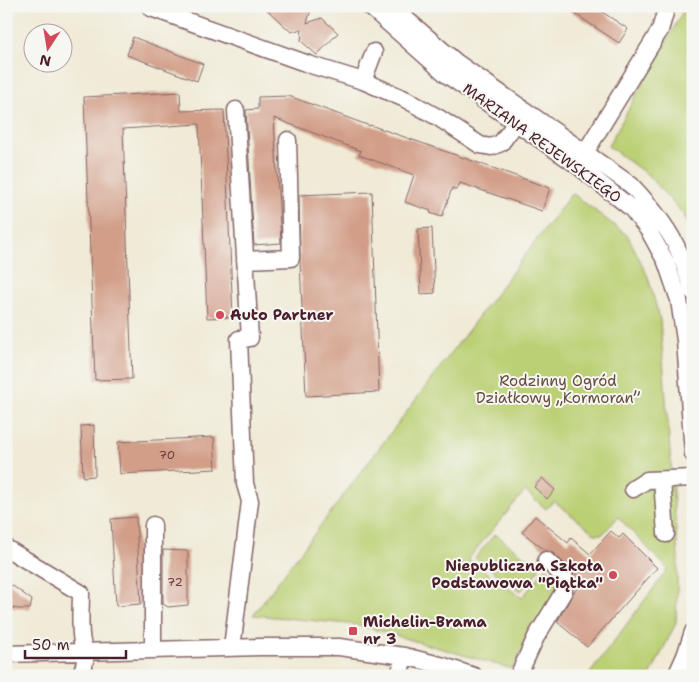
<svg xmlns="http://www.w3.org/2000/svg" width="699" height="682" viewBox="0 0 699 682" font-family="'Shantell Sans',sans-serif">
	<rect width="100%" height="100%" fill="#f6f6f2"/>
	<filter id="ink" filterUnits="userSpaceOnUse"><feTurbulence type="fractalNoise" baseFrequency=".02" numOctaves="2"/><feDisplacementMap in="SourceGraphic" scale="10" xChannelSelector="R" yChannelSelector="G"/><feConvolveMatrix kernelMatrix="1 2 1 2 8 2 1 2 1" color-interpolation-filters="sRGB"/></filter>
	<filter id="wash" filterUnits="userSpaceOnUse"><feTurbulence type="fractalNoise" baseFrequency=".0096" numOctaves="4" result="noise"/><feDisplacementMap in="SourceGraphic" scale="20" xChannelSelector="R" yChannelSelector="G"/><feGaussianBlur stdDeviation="1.12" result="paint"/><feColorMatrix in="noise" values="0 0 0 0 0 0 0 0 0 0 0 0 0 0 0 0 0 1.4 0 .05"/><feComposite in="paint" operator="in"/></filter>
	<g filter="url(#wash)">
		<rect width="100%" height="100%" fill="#f0ead6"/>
		<path fill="#bbd074" stroke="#827850" d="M 686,6 L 693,6 L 693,236 L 684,215 L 648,175 L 608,146 Z
			M 572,193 L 628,236 L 648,277 L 660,320 L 678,557 L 676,623 L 650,676 L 588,676 L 668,569 L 618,517 L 603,534 L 595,534 L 554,501 L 546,509 L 525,491 L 468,559 L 522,598 L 546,568 L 561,580 L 512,669 L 359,625 L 253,615 Z
			M 495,534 L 540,568 L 521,591 L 475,558 Z"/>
		<g id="blocks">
			<path fill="#d29e88" d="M 263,6 L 312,6 L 307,23 L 322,18 L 338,33 L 317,55 L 301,41 L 302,29 L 291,32 Z
				M 563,6 L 593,6 L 628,29 L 619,43 Z
				M 133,37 L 203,64 L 197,81 L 127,55 Z
				M 180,92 L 181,111 L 224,110 L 233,317 L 207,318 L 199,124 L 123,129 L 132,379 L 95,380 L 84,97 Z
				M 289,96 L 370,126 L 370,125 L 550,188 L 542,211 L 460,183 L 457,190 L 452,188 L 442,217 L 430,213 L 431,211 L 405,202 L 414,175 L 359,155 L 361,151 L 274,118 L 281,243 L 254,245 L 246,110 L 258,109 L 258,97 Z
				M 372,192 L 379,392 L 306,396 L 300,262 L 299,195 Z
				M 432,228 L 435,293 L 421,294 L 418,229 Z
				M 94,425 L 95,476 L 83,477 L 81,426 Z
				M 214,437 L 216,469 L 120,474 L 118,442 Z
				M 542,478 L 555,490 L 547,499 L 534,487 Z
				M 535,516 L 568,543 L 571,538 L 590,554 L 611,531 L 619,538 L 623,534 L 657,568 L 587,647 L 557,622 L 574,592 L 583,581 L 553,553 L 545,550 L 522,532 Z
				M 136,517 L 141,604 L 116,606 L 111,519 Z
				M 163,550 L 188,551 L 188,605 L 168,607 L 163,604 Z
				M 6,581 L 32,600 L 30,609 L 19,609 L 6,607 Z"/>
		</g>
	</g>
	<g filter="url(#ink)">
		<use href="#blocks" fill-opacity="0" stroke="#846667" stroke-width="1"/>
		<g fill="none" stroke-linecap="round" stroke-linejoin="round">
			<g stroke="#846667" stroke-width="19">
				<path id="minor" d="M 369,6 L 447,75 L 577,165 L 631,208 L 649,231 L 666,262 L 679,300 L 685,340 L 693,454
					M 391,6 L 456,62 L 631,185 C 650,205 669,228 680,254 C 685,266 689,279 693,292
					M 151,8 L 311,65 L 363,81 L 405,99 L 439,118 L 480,145 L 491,147 L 501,143 L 515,124
					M 363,81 L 374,52
					M 580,161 L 660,30 L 667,6
					M 245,260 L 291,258 L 288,140
					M 662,480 L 666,534
					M 633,489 L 647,480 L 693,478
					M 153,525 L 153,650
					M 6,548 L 81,593 C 81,609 79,626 82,642 C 85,656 88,662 79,676
					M 232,648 L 250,501 L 245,484 L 239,339 L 250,338 L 236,110
					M 6,654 L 261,647 L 339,647 L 404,656 L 444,666 L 474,676
					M 399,676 L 404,656
					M 518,676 L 536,637 L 564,591 L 565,578 L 546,560
					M 676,676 L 685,656 L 693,632"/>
			</g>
			<use href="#minor" stroke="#fff" stroke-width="16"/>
		</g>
	</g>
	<g fill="#d1495b" stroke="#f6f6f2" stroke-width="2">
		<circle cx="220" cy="315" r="5"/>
		<circle cx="613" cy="575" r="5"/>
		<rect x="348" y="626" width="10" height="10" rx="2.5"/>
	</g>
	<g text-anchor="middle" stroke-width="4" stroke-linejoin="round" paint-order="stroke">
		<g font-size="12" fill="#6c3f42">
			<text x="167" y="459">70</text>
			<text x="175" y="586">72</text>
		</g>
		<g font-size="15" fill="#4a1f2b" stroke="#f6f6f2">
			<text transform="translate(542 143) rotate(36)" y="5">MARIANA REJEWSKIEGO</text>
		</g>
		<g font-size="15" font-weight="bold" fill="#4a1f2b" stroke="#f6f6f2" text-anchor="start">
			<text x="230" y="320">Auto Partner</text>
			<text x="603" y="571" text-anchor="end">Niepubliczna Szkoła<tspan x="603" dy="17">Podstawowa "Piątka"</tspan></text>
			<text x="363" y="627">Michelin-Brama<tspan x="363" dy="17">nr 3</tspan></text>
		</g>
		<g font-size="15" fill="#664b3d" stroke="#f6f6f2">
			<text x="558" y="386">Rodzinny Ogród<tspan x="558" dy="17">Działkowy „Kormoran”</tspan></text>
		</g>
	</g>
	<rect width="699" height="682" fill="none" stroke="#f6f6f2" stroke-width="25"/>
	<g transform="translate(48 48) rotate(192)"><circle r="24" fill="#f6f6f2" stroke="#b1a0a2"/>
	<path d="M0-4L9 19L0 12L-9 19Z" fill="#d1495b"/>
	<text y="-8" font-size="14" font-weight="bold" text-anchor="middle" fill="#4a1f2b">N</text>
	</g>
	<path d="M25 650v8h101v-8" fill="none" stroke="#4a1f2b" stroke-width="2.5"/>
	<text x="32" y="650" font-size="15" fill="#4a1f2b" stroke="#f6f6f2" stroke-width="4" paint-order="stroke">50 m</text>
</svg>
